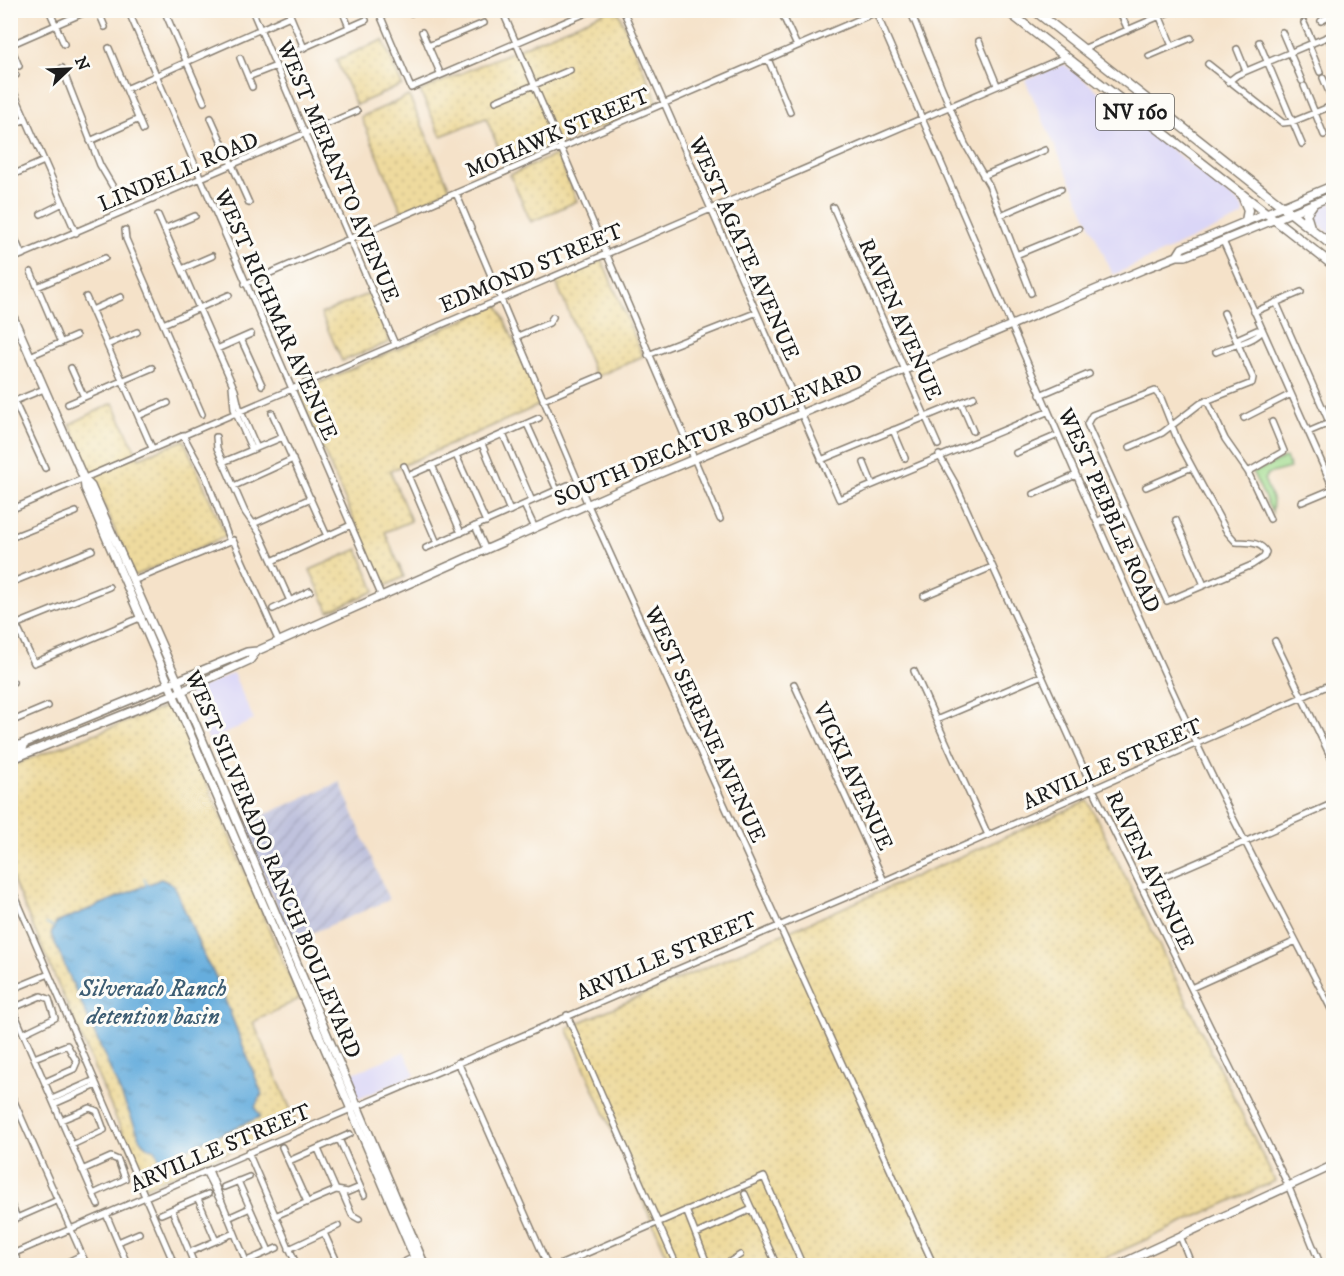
<svg xmlns="http://www.w3.org/2000/svg" width="1344" height="1276" viewBox="0 0 1344 1276" font-family="'IM FELL DW Pica',serif">
	<defs>
		<pattern id="industrial-furrows" width="10" height="10" patternUnits="userSpaceOnUse" patternTransform="scale(1.5)"><rect width="10" height="10" fill="#c0c2dd"/><path d="M-1 1l2-2M0 10L10 0M9 11l2-2" fill="none" stroke="#a4a6bd"/></pattern>
		<pattern id="sand-dots" width="8" height="8" patternUnits="userSpaceOnUse" patternTransform="scale(1.5)"><rect width="8" height="8" fill="#eeda9e"/><path d="M2 2h.1M6 6h.1" fill="none" stroke="#ccba88" stroke-width="1.8" stroke-linecap="round"/></pattern>
		<pattern id="water-ripples" width="26" height="14" patternUnits="userSpaceOnUse" patternTransform="scale(1.5)"><rect width="26" height="14" fill="#66addd"/><path d="M2 4q2-2 4 0t4 0M15 11q2-2 4 0t4 0" fill="none" stroke="#538cb2"/></pattern>
	</defs>
	<rect width="100%" height="100%" fill="#fdfcf7"/>
	<filter id="ink" filterUnits="userSpaceOnUse"><feTurbulence type="fractalNoise" baseFrequency=".0167" numOctaves="2"/><feDisplacementMap in="SourceGraphic" scale="12" xChannelSelector="R" yChannelSelector="G"/><feConvolveMatrix kernelMatrix="1 2 1 2 8 2 1 2 1" color-interpolation-filters="sRGB"/></filter>
	<filter id="wash" filterUnits="userSpaceOnUse"><feTurbulence type="fractalNoise" baseFrequency=".008" numOctaves="4" result="noise"/><feDisplacementMap in="SourceGraphic" scale="24" xChannelSelector="R" yChannelSelector="G"/><feGaussianBlur stdDeviation="1.35" result="paint"/><feColorMatrix in="noise" values="0 0 0 0 0 0 0 0 0 0 0 0 0 0 0 0 0 1.4 0 .05"/><feComposite in="paint" operator="in"/></filter>
	<g filter="url(#wash)">
		<rect width="100%" height="100%" fill="#f5e2c9"/>
		<path fill="#dad6f7" d="M 1064,64 L 1240,204 L 1244,210 L 1243,216 L 1113,275 L 1025,80 Z
			M 1333,202 L 1333,236 L 1310,217 L 1313,211 Z
			M 233,673 L 254,720 L 209,741 L 189,693 Z
			M 404,1052 L 415,1075 L 358,1099 L 348,1075 Z"/>
		<path fill="url(#industrial-furrows)" d="M 340,782 L 389,900 L 291,942 L 243,824 Z"/>
		<path fill="#a2dc8f" stroke="#5f7c56" stroke-width="1.5" d="M 1286,457 L 1290,468 L 1268,474 L 1264,479 L 1273,501 L 1272,513 L 1253,473 Z"/>
		<path fill="url(#sand-dots)" stroke="#857b5d" stroke-width="1.5" fill-rule="evenodd" d="M 607,11 L 618,11 L 658,103 L 506,166 L 486,118 L 441,136 L 420,91 Z
			M 383,40 L 402,85 L 356,105 L 336,60 Z
			M 409,96 L 450,189 L 402,212 L 361,117 Z
			M 557,154 L 577,201 L 531,222 L 510,175 Z
			M 602,260 L 643,356 L 596,377 L 555,280 Z
			M 370,293 L 390,342 L 342,361 L 321,314 Z
			M 498,305 L 542,404 L 390,471 L 411,521 L 385,532 L 404,577 L 383,587 L 298,392 Z
			M 113,403 L 139,458 L 184,440 L 226,536 L 134,576 L 70,424 Z
			M 358,549 L 375,591 L 329,611 L 310,570 Z
			M 173,704 L 299,999 L 253,1022 L 297,1124 L 146,1187 L 11,876 L 10,766 ZM 161,879 L 174,885 L 207,963 L 216,977 L 262,1096 L 148,1147 L 142,1142 L 56,923 Z
			M 1088,801 L 1275,1181 L 1090,1265 L 671,1265 L 567,1028 Z"/>
		<path fill="url(#water-ripples)" stroke="#41647c" stroke-width="1.5" d="M 161,879 L 174,885 L 207,963 L 216,977 L 262,1094 L 255,1107 L 260,1117 L 160,1160 L 155,1149 L 149,1148 L 142,1142 L 51,934 L 56,923 Z"/>
		<g fill="none" stroke-linecap="round" stroke-linejoin="round">
			<path stroke="#66addd" stroke-width="1.5" d="M 144,878 L 147,886
				M 46,924 L 53,927"/>
		</g>
	</g>
	<g filter="url(#ink)">
		<g fill="none" stroke-linecap="round" stroke-linejoin="round">
			<g stroke="#887f72" stroke-width="8">
				<path id="minor" d="M 49,10 L 64,44
					M 98,10 L 105,27
					M 128,10 L 382,597
					M 164,10 L 204,102
					M 252,10 L 395,344
					M 288,10 L 304,48
					M 342,10 L 349,27
					M 378,10 L 411,88 L 593,10
					M 410,10 L 411,13
					M 502,10 L 720,519
					M 623,10 L 839,499 L 1047,412
					M 875,10 C 982,255 1084,500 1196,742 C 1239,834 1288,924 1334,1015
					M 910,10 L 965,144 L 989,185 L 1031,293
					M 1119,10 L 1128,30
					M 1157,10 L 1172,46
					M 783,16 L 797,46
					M 1321,21 L 1334,14
					M 1304,23 L 1313,43
					M 422,32 L 441,75
					M 1282,32 L 1291,53
					M 1328,37 L 1334,51
					M 979,41 L 997,85
					M 1259,42 L 1302,144
					M 10,45 L 90,10
					M 10,45 L 19,66
					M 1309,45 L 1320,72
					M 428,46 L 484,23
					M 109,48 L 143,130
					M 1083,49 L 1174,10
					M 1237,49 L 1246,71
					M 1290,53 L 1302,81
					M 287,55 L 366,20
					M 1149,56 L 1191,38
					M 240,58 L 252,87
					M 768,59 L 790,112
					M 1208,64 L 1283,123 L 1292,122 L 1334,105
					M 62,68 L 100,165 L 120,199
					M 10,77 L 16,75
					M 248,77 L 276,66
					M 1323,78 L 1334,104
					M 1228,82 L 1237,75 L 1334,34
					M 10,83 L 76,233
					M 1304,86 L 1324,135
					M 126,89 L 290,16
					M 496,101 L 570,70
					M 211,118 L 249,203
					M 10,126 L 26,119
					M 90,141 L 139,119
					M 10,176 L 44,161
					M 983,176 L 1045,150
					M 456,193 L 588,505 L 934,1266
					M 833,207 L 938,445
					M 41,214 L 63,203
					M 158,215 L 235,390 L 239,407 L 257,448
					M 1001,215 L 1061,189
					M 10,227 L 22,255
					M 164,229 L 195,216
					M 125,230 L 126,239 L 202,414
					M 1223,241 L 1334,490
					M 1016,255 L 1079,229
					M 10,260 L 357,111
					M 182,269 L 212,256
					M 31,272 L 61,343
					M 245,284 L 881,10
					M 37,287 L 105,258
					M 86,297 L 152,448
					M 1276,302 L 1329,422
					M 92,310 L 121,297
					M 1254,312 L 1301,292
					M 163,324 L 229,295
					M 518,336 L 549,323 L 553,317
					M 1331,336 L 1334,341
					M 241,339 L 262,385
					M 1237,343 L 1239,338 L 1257,330 L 1262,331
					M 107,345 L 137,332
					M 217,349 L 251,334
					M 1216,352 C 1228,346 1255,342 1262,331
					M 648,355 L 755,313
					M 30,356 L 76,336
					M 71,368 L 84,397
					M 232,386 L 234,409 L 252,450
					M 1155,391 L 1161,398 L 1178,441 L 1227,532 L 1236,542 C 1247,543 1260,541 1266,552 L 1264,557 L 1252,565 L 1167,601 L 1087,424 L 1092,415 Z
					M 10,392 L 45,468
					M 1040,395 L 1089,374
					M 543,400 L 600,376
					M 1207,400 L 1225,439 L 1248,472 L 1270,519
					M 10,403 L 44,389
					M 961,403 L 973,431
					M 68,404 L 152,368
					M 272,413 L 327,536
					M 138,416 L 168,403
					M 1244,418 L 1291,394
					M 527,424 L 557,490
					M 893,430 L 905,458
					M 1308,432 L 1334,421
					M 503,434 L 532,501
					M 183,435 L 206,477 L 229,539
					M 216,437 L 217,448 L 245,512 L 259,532 L 290,601
					M 482,444 L 510,511
					M 1130,447 L 1162,433 L 1201,403 L 1252,383 L 1253,378 L 1224,313
					M 1016,453 L 1058,435
					M 456,455 L 486,522
					M 939,455 L 955,483 L 1093,789 L 1288,1185 L 1321,1266
					M 821,460 L 974,397
					M 223,462 L 283,437
					M 864,463 L 872,483
					M 432,465 L 461,533
					M 404,466 L 437,543
					M 1248,472 L 1284,451 L 1272,422
					M 408,476 L 539,418
					M 234,486 L 293,459
					M 1146,487 L 1192,467
					M 1034,494 L 1076,475
					M 1302,502 L 1333,489
					M 524,505 L 535,528
					M 10,510 L 1065,57
					M 1176,520 L 1204,585
					M 1097,522 L 1116,511 L 1125,510
					M 1097,522 L 1107,521 L 1125,510
					M 253,524 L 311,498
					M 475,526 L 486,550
					M 10,538 L 76,512
					M 426,548 L 568,485
					M 272,561 L 351,525
					M 133,581 L 233,540 L 279,642
					M 10,583 L 92,550
					M 924,596 L 992,567
					M 273,609 L 310,591
					M 10,612 L 34,663 L 142,617
					M 10,627 L 109,587
					M 1275,641 L 1334,764
					M 914,671 L 988,835
					M 10,683 L 13,682
					M 794,684 L 884,881
					M 936,720 L 1040,676
					M 10,722 L 48,706
					M 10,884 L 175,1266
					M 1141,887 L 1334,803
					M 10,970 L 13,975
					M 1191,988 L 1296,941
					M 10,990 L 49,974
					M 10,1003 L 98,1205
					M 13,1008 L 41,996 L 49,999 L 55,1018 L 24,1033
					M 567,1015 L 677,1266
					M 34,1058 L 67,1045 L 77,1062 L 74,1069 L 45,1082
					M 458,1062 L 548,1266
					M 10,1092 L 87,1266
					M 52,1099 L 95,1080
					M 54,1104 L 97,1085
					M 61,1120 L 90,1108 L 97,1111 L 104,1130 L 72,1145
					M 339,1139 L 364,1195
					M 282,1147 L 307,1202
					M 318,1149 L 336,1190
					M 248,1152 L 297,1266
					M 289,1161 L 350,1134
					M 82,1170 L 111,1157 L 118,1160 L 125,1179 L 93,1194
					M 209,1170 L 246,1261
					M 205,1171 L 221,1202
					M 238,1181 L 269,1251
					M 224,1187 L 249,1177
					M 342,1192 L 352,1215 L 359,1219
					M 745,1194 L 777,1266
					M 198,1199 L 216,1241
					M 10,1202 L 17,1218
					M 172,1210 L 195,1266
					M 686,1210 L 708,1266
					M 106,1214 L 128,1266
					M 161,1214 L 208,1194
					M 275,1216 L 336,1190 L 348,1192 L 360,1187
					M 228,1218 L 250,1208
					M 10,1221 L 58,1200
					M 324,1233 L 339,1266
					M 696,1234 L 752,1209
					M 1180,1236 L 1192,1266
					M 118,1242 L 139,1233
					M 289,1249 L 338,1226
					M 190,1252 L 234,1233
					M 14,1253 L 20,1266
					M 10,1255 L 884,881 L 1334,683
					M 10,1255 L 15,1266
					M 59,1266 L 82,1255
					M 235,1266 L 277,1248
					M 396,1266 L 414,1257
					M 557,1266 L 764,1177 L 803,1266
					M 723,1266 L 740,1255"/>
			</g>
			<g stroke="#887f72" stroke-width="10">
				<path id="major" d="M 1177,256 L 1182,248 L 1334,185
					M 10,310 L 84,479 L 91,486 L 178,682 L 425,1266
					M 84,479 L 85,488 L 418,1266
					M 10,749 L 247,652 L 257,651 L 618,491 L 1149,267 L 1177,256 L 1186,256 L 1334,195
					M 10,755 L 23,749 L 25,743
					M 10,760 L 182,691 L 250,660 L 257,651
					M 1116,1266 L 1334,1165"/>
			</g>
			<g stroke="#887f72" stroke-width="11">
				<path id="highway" d="M 1006,10 L 1334,266
					M 1034,10 L 1334,247
					M 1243,198 L 1248,210 L 1246,221
					M 1310,227 L 1306,214 L 1313,204"/>
			</g>
			<use href="#minor" stroke="#fff" stroke-width="5"/>
			<use href="#major" stroke="#fff" stroke-width="7"/>
			<use href="#highway" stroke="#fff" stroke-width="8"/>
		</g>
	</g>
	<g text-anchor="middle" stroke-width="6" stroke-linejoin="round" paint-order="stroke">
		<rect fill="#fdfcf7" stroke="#605f5e" stroke-width="1.5" x="1096" y="94" width="78" height="36" rx="4.5"/>
		<g font-size="21" font-weight="bold" fill="#1c1c1c">
			<text x="1135" y="119">NV 160</text>
		</g>
		<g font-size="22" fill="#1c1c1c" stroke="#fdfcf7">
			<text transform="translate(557 132) rotate(-23)" y="8">MOHAWK STREET</text>
			<text transform="translate(178 171) rotate(-23)" y="8">LINDELL ROAD</text>
			<text transform="translate(339 171) rotate(67)" y="8">WEST MERANTO AVENUE</text>
			<text transform="translate(745 248) rotate(66)" y="8">WEST AGATE AVENUE</text>
			<text transform="translate(531 267) rotate(-23)" y="8">EDMOND STREET</text>
			<text transform="translate(277 314) rotate(66)" y="8">WEST RICHMAR AVENUE</text>
			<text transform="translate(901 319) rotate(66)" y="8">RAVEN AVENUE</text>
			<text transform="translate(708 434) rotate(-23)" y="8">SOUTH DECATUR BOULEVARD</text>
			<text transform="translate(1110 510) rotate(66)" y="8">WEST PEBBLE ROAD</text>
			<text transform="translate(706 724) rotate(65)" y="8">WEST SERENE AVENUE</text>
			<text transform="translate(1112 763) rotate(-24)" y="8">ARVILLE STREET</text>
			<text transform="translate(854 776) rotate(65)" y="8">VICKI AVENUE</text>
			<text transform="translate(274 864) rotate(67)" y="8">WEST SILVERADO RANCH BOULEVARD</text>
			<text transform="translate(1151 870) rotate(64)" y="8">RAVEN AVENUE</text>
			<text transform="translate(666 955) rotate(-23)" y="8">ARVILLE STREET</text>
			<text transform="translate(220 1147) rotate(-23)" y="8">ARVILLE STREET</text>
		</g>
		<g font-size="24" font-style="italic" fill="#3d5d73" stroke="#fdfcf7">
			<text x="153" y="996">Silverado Ranch<tspan x="153" dy="28">detention basin</tspan></text>
		</g>
	</g>
	<rect width="1344" height="1276" fill="none" stroke="#fdfcf7" stroke-width="36"/>
	<g transform="translate(69 69) rotate(67)" stroke="#fdfcf7" stroke-width="4.5" paint-order="stroke">
	<path d="M0-4.5L10 22L0 15L-10 22Z" fill="#1c1c1c"/>
	<text y="-9" font-size="16" font-weight="bold" text-anchor="middle" fill="#1c1c1c">N</text>
	</g>
</svg>
